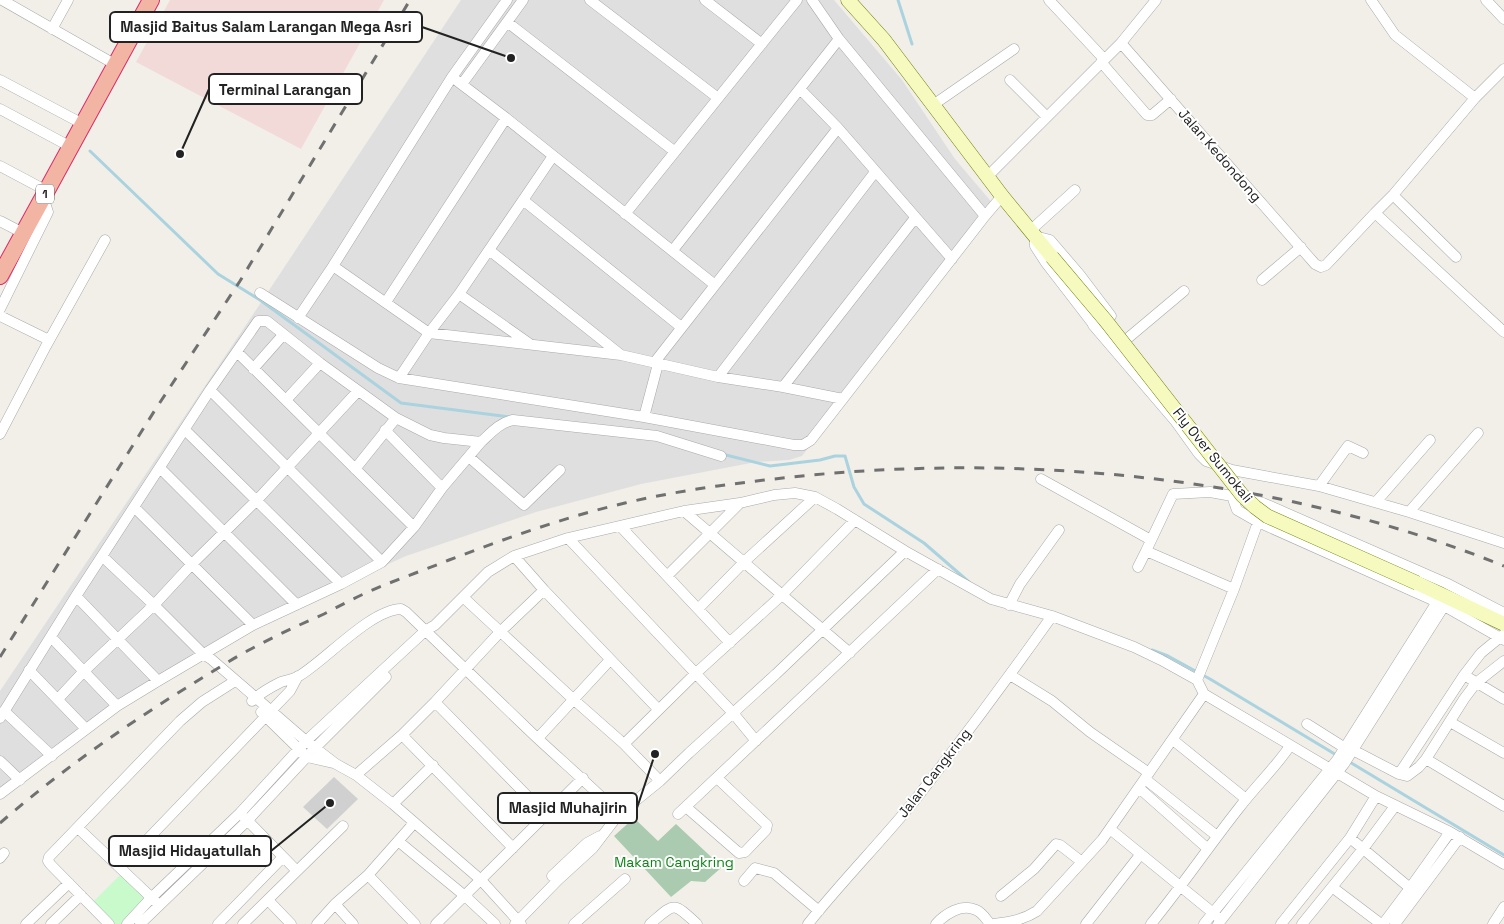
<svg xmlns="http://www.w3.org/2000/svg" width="1504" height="924" viewBox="0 0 1504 924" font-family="'Space Grotesk',sans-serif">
	<rect width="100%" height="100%" fill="#f2efe9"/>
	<path fill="#e0dfdf" d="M 461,0 L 834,0 L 902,80 L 955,159 L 994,205 L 980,222 L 802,456 L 789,460 L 756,462 L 641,484 L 536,512 L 406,556 L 229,636 L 99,720 L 0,797 L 0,691 L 258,307 Z"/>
	<path fill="#f2dad9" d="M 170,0 L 384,0 L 301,149 L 136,62 Z"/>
	<path fill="#d0d0d0" d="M 334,777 L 358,799 L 327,829 L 303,807 Z"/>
	<path fill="#aacbaf" d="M 634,818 L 658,841 L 676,824 L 722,867 L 705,882 L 691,881 L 671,897 L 614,836 Z"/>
	<path fill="#c8facc" d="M 120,875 L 147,901 L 125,924 L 115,924 L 93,902 Z"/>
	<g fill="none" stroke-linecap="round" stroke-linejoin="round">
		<path stroke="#aad3df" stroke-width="3" d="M 898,0 L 912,44
			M 90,151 L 218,274 L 260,300 L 401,403 L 510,417
			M 722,454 L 770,466 L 820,460 L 835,456 L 845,456 L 854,487 L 864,504 L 924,543 L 969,582
			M 1152,650 L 1168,656 L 1210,679 L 1338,756
			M 1348,761 L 1504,855"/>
		<g stroke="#a9a9a9" stroke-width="11">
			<path id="minor" d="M 2,0 L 116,65
				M 590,0 L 718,98
				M 705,0 L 762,44
				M 1049,0 L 1104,59
				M 1371,0 L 1395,35 L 1475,98
				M 1486,0 L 1504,19
				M 507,22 L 674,151
				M 52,29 L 68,0
				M 1121,43 L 1315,264 L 1321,267 L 1326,265 L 1375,213 L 1393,195 L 1475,98 L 1504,69
				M 1101,62 L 1147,115 L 1152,115 L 1171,99
				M 452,77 L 506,118 L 715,285
				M 0,80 L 83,124
				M 1010,80 L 1047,117
				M 462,84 L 523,0
				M 800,89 L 838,128 L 952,259
				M 933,105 L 1014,49
				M 0,109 L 71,147
				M 0,166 L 47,191
				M 988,176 L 1121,43 L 1156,0
				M 1393,195 L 1456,257
				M 523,200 L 681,327
				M 1375,213 L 1504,332
				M 625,214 L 797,0
				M 985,216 L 1002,196
				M 0,221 L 23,233
				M 1031,230 L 1075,190
				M 489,250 L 621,355
				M 673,250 L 839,39
				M 333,266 L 429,333 L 621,355 L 718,377 L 783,387 L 843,399
				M 1262,280 L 1301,247
				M 260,293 L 378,368 L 399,378 L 644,417 L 794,445 L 803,445 L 811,440 L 985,216 L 839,39 L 812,0
				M 459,294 L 530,344
				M 386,302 L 506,118
				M 0,309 L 48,212 L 43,197
				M 1107,314 C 1101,313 1094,319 1093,325 L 1176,422 L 1199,454 L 1206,461 L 1232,470 L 1319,486 L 1409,512 L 1504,543
				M 0,316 L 49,340
				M 298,318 L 333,266 L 452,77 L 507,0
				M 1093,324 L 1046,263 L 1035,246 L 1035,236 L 1050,240 L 1080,275 L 1111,316
				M 1128,338 L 1184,291
				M 237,352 L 414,527
				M 654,363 L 838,128
				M 253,369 L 283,335
				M 718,377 L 875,172
				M 399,378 L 429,333 L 459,294 L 553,156
				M 783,387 L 915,218
				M 210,390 L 382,562
				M 286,400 L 320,363
				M 644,417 L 658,364
				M 185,430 L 341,584
				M 385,430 L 442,488
				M 0,434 L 46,346 L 105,240
				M 469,457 L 524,505 L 560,470
				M 160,468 L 296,604
				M 355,469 L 396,418
				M 1041,479 L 1151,540
				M 1319,486 L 1348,446 L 1363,453
				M 1232,496 L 1210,492 L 1173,494 L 1146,551 L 1234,589
				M 1376,502 L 1430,440
				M 134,507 L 253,625
				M 684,511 L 850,653
				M 1409,512 L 1478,433
				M 621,527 L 730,643
				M 568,538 L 733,713 L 756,741
				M 102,556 L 154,605 L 203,654 L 211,659 L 306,741 L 336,764 L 356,775 L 393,804 L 481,880 L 521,924
				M 514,556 L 544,590 L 658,709
				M 1138,567 L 1146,551
				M 667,576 L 740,503
				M 76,596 L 158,681
				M 464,598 L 573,699 L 624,744 L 660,781
				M 1009,605 L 1020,584 L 1059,530
				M 698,609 L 745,561 L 815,497
				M 1504,613 L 1446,583 L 1263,503 L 1232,496 L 1237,510 L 1258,522 L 1437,602 L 1504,640
				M 51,637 L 117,706
				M 29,670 L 86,729
				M 1010,675 L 1052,701 L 1090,732 L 1149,773
				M 1464,675 L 1504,699
				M 1197,680 L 1234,589 L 1258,522
				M 58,699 L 84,671 L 154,605 L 192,564 L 257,500 L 358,391
				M 252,701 C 260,693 271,687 281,682 C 287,680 294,679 299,676 C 326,660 370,610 401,609 L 406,612 C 449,653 492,695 535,736 C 563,762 592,787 619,814
				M 435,702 L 546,815
				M 4,711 L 52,756
				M 261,712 L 307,757 L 333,763
				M 0,718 L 76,596 L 210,390 L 258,321 L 267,321 L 320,363 L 396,418 L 430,435 L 444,438 L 481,442 C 491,433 499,423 513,420 L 657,436 L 721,456
				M 1450,722 L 1504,753
				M 1307,724 L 1345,748
				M 402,735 L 513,848
				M 538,738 L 610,660
				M 1173,740 L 1246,799
				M 624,744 L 695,674 L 782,595 L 855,520
				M 1347,747 L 1399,774 L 1407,776 L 1419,767 L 1426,759 L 1464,699 L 1476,683 L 1504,661
				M 1426,759 L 1504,806
				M 0,761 L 20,780
				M 1399,774 L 1464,675 L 1481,653 L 1504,634
				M 356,775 L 402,735 L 435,702 L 500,632 L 544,590
				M 1145,779 L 1217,836
				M 1139,788 L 1208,849
				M 0,794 L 117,706 L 158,681 L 253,625 L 341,584 L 382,562 L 414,527 L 442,488 L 481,442
				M 393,804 L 433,765
				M 686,807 L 739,853 L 745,852 L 766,830 L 767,825 L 717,778
				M 678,814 L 938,569
				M 78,828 L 155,901
				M 1110,829 L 1218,917
				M 1350,838 L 1410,888 L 1383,924
				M 398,841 L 465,896 L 495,924
				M 0,858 L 4,853
				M 120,868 L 290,691 L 298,676
				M 297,871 L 343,826
				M 368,875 L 415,924
				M 552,876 L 587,843 L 600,836
				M 744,881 L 755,868 L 774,873 L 819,911
				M 1332,887 L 1381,924
				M 1410,888 L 1450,832
				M 1001,896 L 1034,869 L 1056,844 L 1060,845 L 1082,862
				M 268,900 L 291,924
				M 335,904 L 353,924
				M 26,924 L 69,883
				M 51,924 L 81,895
				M 109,924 L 51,865 L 48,861 L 49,857 L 180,721 L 202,702 L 235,681
				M 127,924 L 151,898 L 240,813 L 306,741 L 425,631 L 435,625 L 488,572 L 514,556 L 568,538 L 684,511 L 740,503 L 774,495 L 795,493 L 815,497 L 837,509 L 905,551 L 991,599 L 1052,616 L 1134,647 L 1161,660 L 1197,680 L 1204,694 L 1376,796 L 1450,832 L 1504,864
				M 140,924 L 247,821 L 316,747 L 386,677
				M 218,924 L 283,857
				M 243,924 L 297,871 L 244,817
				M 317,924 L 335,904 L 368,875 L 414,823
				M 436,924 L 583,778
				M 515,924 L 558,880 L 593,848 L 619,814 L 660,781 L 689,753 L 776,674 L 905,551
				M 574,924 L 625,879
				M 650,924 C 675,903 672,901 697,924
				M 808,924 C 842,881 881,842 915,800 C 962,740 1008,678 1052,616
				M 936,924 C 945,914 962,903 976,910 C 982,912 986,919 990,924
				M 994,924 C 1010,922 1023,920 1037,911 L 1102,840 L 1204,694
				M 1086,924 L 1140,855
				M 1151,924 C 1182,886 1209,846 1239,808 C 1255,787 1275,768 1290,746
				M 1204,924 L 1337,760 L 1437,602
				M 1218,924 L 1344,764 L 1444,606
				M 1281,924 L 1350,838 L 1376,796
				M 1302,924 L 1363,849 L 1395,806
				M 1395,924 L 1460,837
				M 1493,924 L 1504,907"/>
		</g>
		<g stroke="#707d05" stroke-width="15">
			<path id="secondary" d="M 848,0 L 884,40 L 1002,196 L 1052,257
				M 1417,583 L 1504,624"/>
		</g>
		<g stroke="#dc2a67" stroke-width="18">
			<path id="trunk" d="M 0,276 L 151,0"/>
		</g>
		<use href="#minor" stroke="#fff" stroke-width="10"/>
		<use href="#secondary" stroke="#f7fabf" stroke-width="14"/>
		<use href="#trunk" stroke="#f2b4a3" stroke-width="16"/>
		<path stroke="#707070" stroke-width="3" stroke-dasharray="10 10" stroke-linecap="butt" d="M 0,657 L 155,410 L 240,281 L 410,0
			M 0,823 C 59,772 123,727 189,686 C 209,674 230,660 251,649 C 275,636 299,625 324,614 C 343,604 362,594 382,586 C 404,577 427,569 449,560 C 507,538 565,517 625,503 C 680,490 736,483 792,477 C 1027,452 1284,477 1504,566"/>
		<g stroke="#707d05" stroke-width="15" stroke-linecap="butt">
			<path id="secondary-bridge" d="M 1052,257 L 1106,321 L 1242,495 L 1255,507 L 1267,516 L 1417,583"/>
		</g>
		<use href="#secondary-bridge" stroke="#f7fabf" stroke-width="14"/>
	</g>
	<g text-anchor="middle" stroke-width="4" stroke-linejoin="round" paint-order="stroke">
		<rect fill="#fff" stroke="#646464" stroke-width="1" x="36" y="184.5" width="18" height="19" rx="4"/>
		<g font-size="12" font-weight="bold" fill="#222">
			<text x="45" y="198">1</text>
		</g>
		<g font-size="14" fill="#222" stroke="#fff">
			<text transform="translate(1220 155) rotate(49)" y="5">Jalan Kedondong</text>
			<text transform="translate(1213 455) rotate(51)" y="5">Fly Over Sumokali</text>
			<text transform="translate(934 773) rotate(-52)" y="5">Jalan Cangkring</text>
		</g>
		<g font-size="14" fill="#0c8416" stroke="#fff">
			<text x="674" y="867">Makam Cangkring</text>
		</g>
	</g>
	<path fill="none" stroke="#222" stroke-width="2" d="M511 58L422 27M180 154L209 89M655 754L637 808M330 803L271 851"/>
	<g fill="#222" stroke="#fff" stroke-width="2">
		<circle cx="511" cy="58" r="5"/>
		<circle cx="180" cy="154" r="5"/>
		<circle cx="655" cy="754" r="5"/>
		<circle cx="330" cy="803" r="5"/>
	</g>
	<g fill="#fff" stroke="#222" stroke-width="2">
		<rect x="110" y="12" width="312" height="30" rx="5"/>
		<rect x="209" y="74" width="153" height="30" rx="5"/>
		<rect x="498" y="793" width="139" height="30" rx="5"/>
		<rect x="109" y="836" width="162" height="30" rx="5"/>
	</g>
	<g font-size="15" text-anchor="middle" font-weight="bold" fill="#222">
		<text x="266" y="32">Masjid Baitus Salam Larangan Mega Asri</text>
		<text x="285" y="95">Terminal Larangan</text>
		<text x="568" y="813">Masjid Muhajirin</text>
		<text x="190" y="856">Masjid Hidayatullah</text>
	</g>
</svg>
